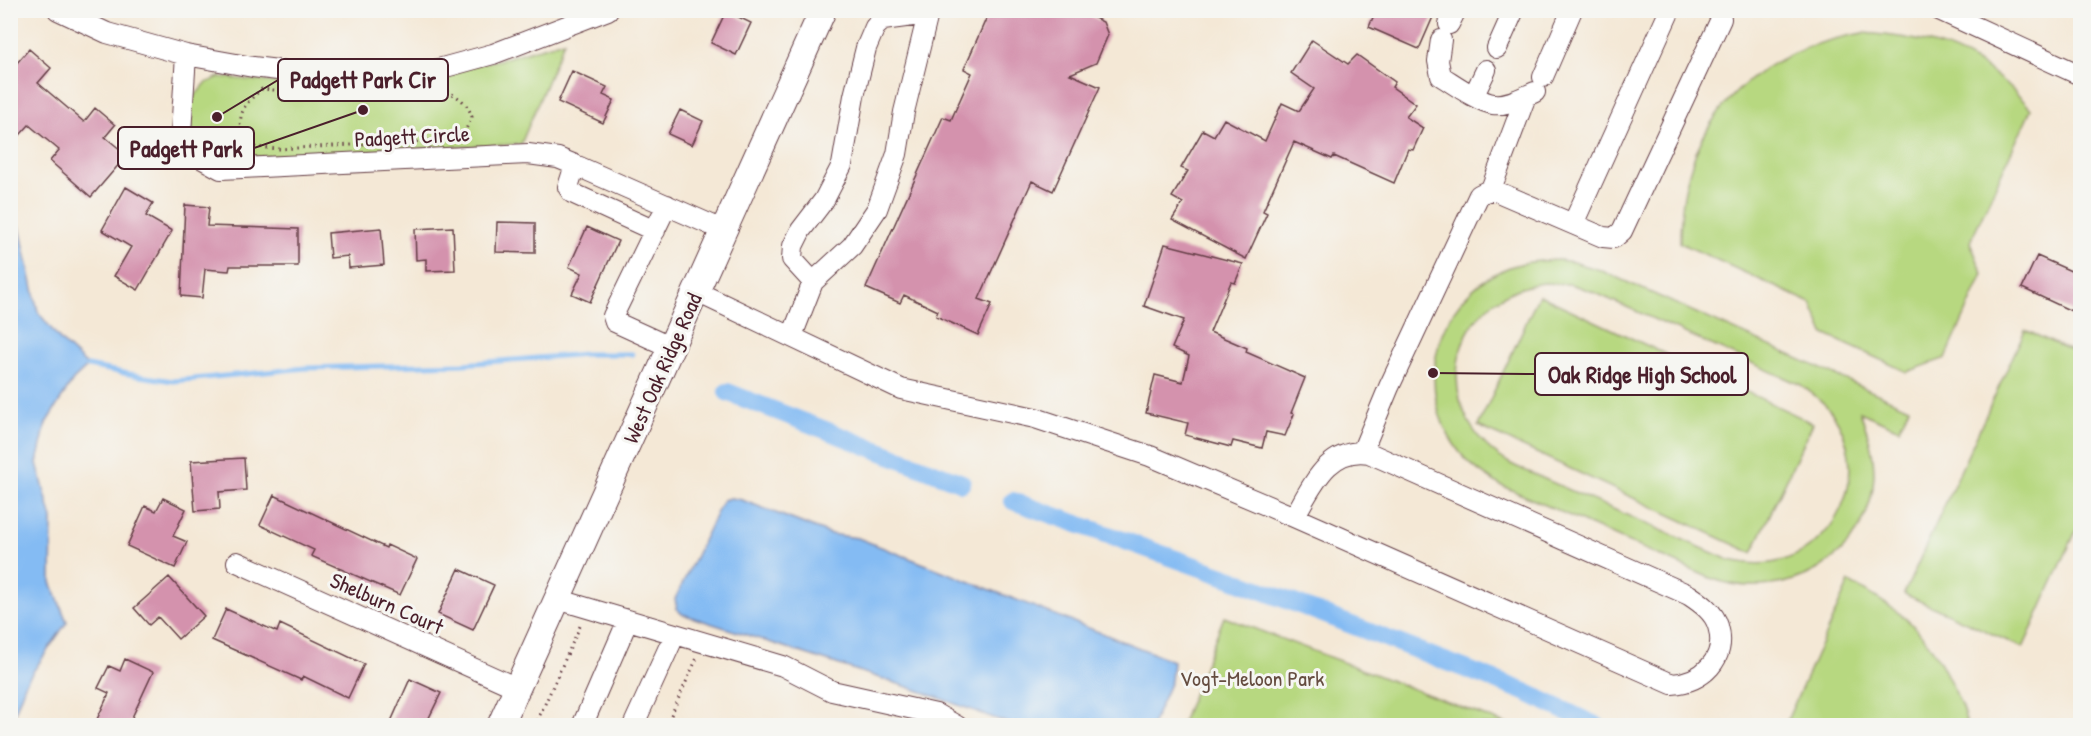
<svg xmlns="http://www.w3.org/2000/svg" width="2091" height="736" viewBox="0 0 2091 736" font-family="'Patrick Hand',sans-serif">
	<rect width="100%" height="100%" fill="#f6f6f2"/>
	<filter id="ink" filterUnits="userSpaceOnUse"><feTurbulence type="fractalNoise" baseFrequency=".0167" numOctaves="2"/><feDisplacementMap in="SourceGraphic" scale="12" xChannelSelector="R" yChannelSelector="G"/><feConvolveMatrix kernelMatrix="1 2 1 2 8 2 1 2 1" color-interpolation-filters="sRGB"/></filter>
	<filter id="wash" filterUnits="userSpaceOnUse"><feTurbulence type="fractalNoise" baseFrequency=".008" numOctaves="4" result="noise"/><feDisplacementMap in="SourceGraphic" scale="24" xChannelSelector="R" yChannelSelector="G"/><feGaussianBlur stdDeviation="1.35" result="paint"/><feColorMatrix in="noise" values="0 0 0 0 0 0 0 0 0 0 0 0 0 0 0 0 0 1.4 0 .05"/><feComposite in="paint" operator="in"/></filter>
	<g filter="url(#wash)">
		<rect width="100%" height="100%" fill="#f4e8d6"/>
		<path fill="#b7d880" stroke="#807c56" stroke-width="1.5" fill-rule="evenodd" d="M 1863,33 C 1936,38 1982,53 2031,109 L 1970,242 L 1983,274 L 1946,358 L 1907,372 L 1824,334 L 1811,303 L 1680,243 C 1680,124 1748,52 1863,33 Z
			M 564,41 L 521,144 L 238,158 L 215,155 L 203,146 L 194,135 L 189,121 L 192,99 L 206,83 L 219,77 L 281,83 L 352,87 L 499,60 Z
			M 1559,260 L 1573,262 L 1600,270 L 1909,408 L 1899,429 L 1860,412 C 1868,433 1874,452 1874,475 C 1871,559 1785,606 1710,578 L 1500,485 C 1484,475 1469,465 1458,450 C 1412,390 1435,298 1505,269 C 1522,261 1540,261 1559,260 ZM 1543,283 L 1570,284 L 1591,291 L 1801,385 C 1812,393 1824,402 1832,413 C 1870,466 1844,540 1784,560 C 1766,566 1747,564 1729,560 L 1515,466 C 1426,420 1443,297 1543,283 Z
			M 1539,295 L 1813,423 L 1752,553 L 1478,426 Z
			M 2025,330 L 2080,355 L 2080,522 L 2023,648 L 1904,594 Z
			M 1849,582 C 1899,610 1923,625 1948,677 C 1956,693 1964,709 1967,725 L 1785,725 Z
			M 1224,617 L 1508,725 L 1181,725 Z"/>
		<path fill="#84bbf3" stroke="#676d8f" stroke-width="1.5" d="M 11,219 L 20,228 L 38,312 L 61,341 L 88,366 L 73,380 L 46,423 L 37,463 L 52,519 L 51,582 L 67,622 L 26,682 L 11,723 Z
			M 731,498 L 742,500 L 830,534 L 858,538 L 1173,661 L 1171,681 L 1152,725 L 1013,725 L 920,691 L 682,614 L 677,609 L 675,599 L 719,508 L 723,500 Z"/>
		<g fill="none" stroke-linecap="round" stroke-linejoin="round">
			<path stroke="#84bbf3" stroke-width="5" d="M 88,366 L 139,376 L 173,381 L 306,368 L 463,364 L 586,354 L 632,354"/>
			<path stroke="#84bbf3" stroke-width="18" d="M 727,392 L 962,483
				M 1013,501 L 1232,579 L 1523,691 L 1597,726"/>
		</g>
		<g id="blocks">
			<path fill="#d492ad" d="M 990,10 L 1078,10 L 1103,22 L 1108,35 L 1096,63 L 1070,74 L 1100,87 L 1053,191 L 1032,181 L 979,299 L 992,304 L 978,335 L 936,316 L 938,311 L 904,295 L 900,303 L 866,288 L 943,117 L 951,120 L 972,73 L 964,69 Z
				M 1376,10 L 1436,10 L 1419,49 L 1369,27 Z
				M 726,11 L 751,23 L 736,55 L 711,43 Z
				M 1312,40 L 1348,64 L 1357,55 L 1395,82 L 1392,87 L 1416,104 L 1406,117 L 1423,128 L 1413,150 L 1408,149 L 1394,183 L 1334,156 L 1332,159 L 1294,142 L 1263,211 L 1267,213 L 1246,259 L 1172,220 L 1183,203 L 1172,197 L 1188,171 L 1181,168 L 1203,130 L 1214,136 L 1224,119 L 1265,141 L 1282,103 L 1299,111 L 1314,89 L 1291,73 Z
				M 29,49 L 51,68 L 38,83 L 84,122 L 95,108 L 115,125 L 105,137 L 127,155 L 91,197 L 50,161 L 59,150 L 29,125 L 20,135 L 10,127 L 10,71 Z
				M 572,71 L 607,87 L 603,95 L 614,100 L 603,123 L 558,102 Z
				M 680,110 L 703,121 L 692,145 L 668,134 Z
				M 126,187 L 153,203 L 146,216 L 172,231 L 138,290 L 114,276 L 131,247 L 102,230 Z
				M 185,205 L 209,207 L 207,226 L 298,229 L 298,266 L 230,266 L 229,271 L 205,269 L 202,298 L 181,296 Z
				M 497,222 L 535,223 L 535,253 L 496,252 Z
				M 453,227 L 455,270 L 426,271 L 426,259 L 416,260 L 415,229 Z
				M 587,227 L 618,241 L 590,302 L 572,294 L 582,273 L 569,267 Z
				M 381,228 L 384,265 L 349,268 L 348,256 L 330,258 L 328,233 Z
				M 1165,244 L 1243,264 L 1235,283 L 1231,282 L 1210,332 L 1247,348 L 1246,352 L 1305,378 L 1291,413 L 1294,414 L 1285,436 L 1266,432 L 1262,448 L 1233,441 L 1231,447 L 1185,435 L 1188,423 L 1146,413 L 1155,375 L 1183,382 L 1189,356 L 1172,348 L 1184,320 L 1144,306 Z
				M 2037,256 L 2080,275 L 2080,315 L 2022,288 Z
				M 244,458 L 246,490 L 219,492 L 220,509 L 195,511 L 191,461 Z
				M 274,495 L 386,548 L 387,545 L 417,559 L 400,595 L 311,556 L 314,550 L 260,525 Z
				M 163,498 L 186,509 L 173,536 L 187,542 L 175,568 L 127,546 L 145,506 L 156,511 Z
				M 459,569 L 494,585 L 473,630 L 438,614 Z
				M 169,577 L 204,616 L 178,639 L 158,617 L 149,625 L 134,608 Z
				M 226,609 L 277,632 L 280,624 L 364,664 L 348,698 L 303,676 L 301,680 L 212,640 Z
				M 125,659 L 153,672 L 128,726 L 94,726 L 109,693 L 98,688 L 109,666 L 120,671 Z
				M 410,679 L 441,693 L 425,726 L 389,726 Z"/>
		</g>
	</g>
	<g filter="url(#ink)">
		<use href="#blocks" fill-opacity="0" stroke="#643d45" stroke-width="1.5"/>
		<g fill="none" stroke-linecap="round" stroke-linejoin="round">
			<g stroke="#643d45" stroke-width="22">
				<path id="minor" d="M 58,10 L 107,33 L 186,55 L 253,67 L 345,78 L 420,74 L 493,54 L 608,10
					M 1939,10 L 2080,75
					M 1449,24 L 1456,10
					M 1441,40 L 1438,61 L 1441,76 C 1454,84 1479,102 1493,104 C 1507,106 1523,97 1535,92
					M 1497,48 L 1514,10
					M 186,55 L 181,133 L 192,153 L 221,169 L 528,154 L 558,158 L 575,165 L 725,231
					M 1543,77 L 1572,10
					M 1474,95 L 1486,70
					M 575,165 L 568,187 L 572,193 L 655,231
					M 1491,189 L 1526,96
					M 667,205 L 613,316 L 615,322 L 672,348
					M 1573,224 L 1670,10
					M 813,282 L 792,259 L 793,246 L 801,230 L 824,200 L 842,165 L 854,96 L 866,48 L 875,27 L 883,20 L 928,14
					M 697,292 L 901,389 L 1035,418 L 1150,456 L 1294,517 L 1672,684 C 1702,682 1728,659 1718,626 C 1714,612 1701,603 1689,595 L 1369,453 C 1328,446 1312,487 1294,517
					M 792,336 L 813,282 L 852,246 L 877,209 L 897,154 L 904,112 L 929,10
					M 1362,452 L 1389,387 L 1479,195 L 1491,189 L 1603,237 L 1614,238 L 1622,231 L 1721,19 L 1720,10
					M 237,562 L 517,688
					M 557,599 L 783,666 L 832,691 L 936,714 L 957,726
					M 582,726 L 628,620
					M 633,726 L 675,634"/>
			</g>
			<g stroke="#643d45" stroke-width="28">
				<path id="major" d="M 500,726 L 823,10"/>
			</g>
			<path stroke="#643d45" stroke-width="3" stroke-dasharray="1.5 4.5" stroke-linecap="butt" d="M 429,88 C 448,90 466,97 472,117 L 466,129 L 453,138 L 426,141 L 278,149 L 256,147 L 241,136 C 238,112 244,104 262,89 C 318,94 373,99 429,88 Z
				M 535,726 L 581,624
				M 666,726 L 697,658"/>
			<use href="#minor" stroke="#fff" stroke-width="20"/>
			<use href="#major" stroke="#fff" stroke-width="26"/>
		</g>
	</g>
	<g text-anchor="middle" stroke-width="6" stroke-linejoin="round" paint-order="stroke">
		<g font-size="22" fill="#4a1f2b" stroke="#f6f6f2">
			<text transform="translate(412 136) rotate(-3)" y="8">Padgett Circle</text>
			<text transform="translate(662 368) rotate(-66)" y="8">West Oak Ridge Road</text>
			<text transform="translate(387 603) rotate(24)" y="8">Shelburn Court</text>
		</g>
		<g font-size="22" fill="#654d40" stroke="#f6f6f2">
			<text x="1252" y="686">Vogt-Meloon Park</text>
		</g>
	</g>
	<path fill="none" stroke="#4a1f2b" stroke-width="2" d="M217 117L278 80M363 110L254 148M1433 373L1535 374"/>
	<g fill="#4a1f2b" stroke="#f6f6f2" stroke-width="2">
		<circle cx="217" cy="117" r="6"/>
		<circle cx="363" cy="110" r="6"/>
		<circle cx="1433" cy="373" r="6"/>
	</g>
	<g fill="#f6f6f2" stroke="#4a1f2b" stroke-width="2">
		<rect x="278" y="59" width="170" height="42" rx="6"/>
		<rect x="118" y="127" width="136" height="42" rx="6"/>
		<rect x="1535" y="353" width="213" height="42" rx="6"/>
	</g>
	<g font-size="24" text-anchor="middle" font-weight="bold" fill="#4a1f2b">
		<text x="363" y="88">Padgett Park Cir</text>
		<text x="186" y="157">Padgett Park</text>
		<text x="1642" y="383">Oak Ridge High School</text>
	</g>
	<rect width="2091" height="736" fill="none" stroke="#f6f6f2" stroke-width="36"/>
</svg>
